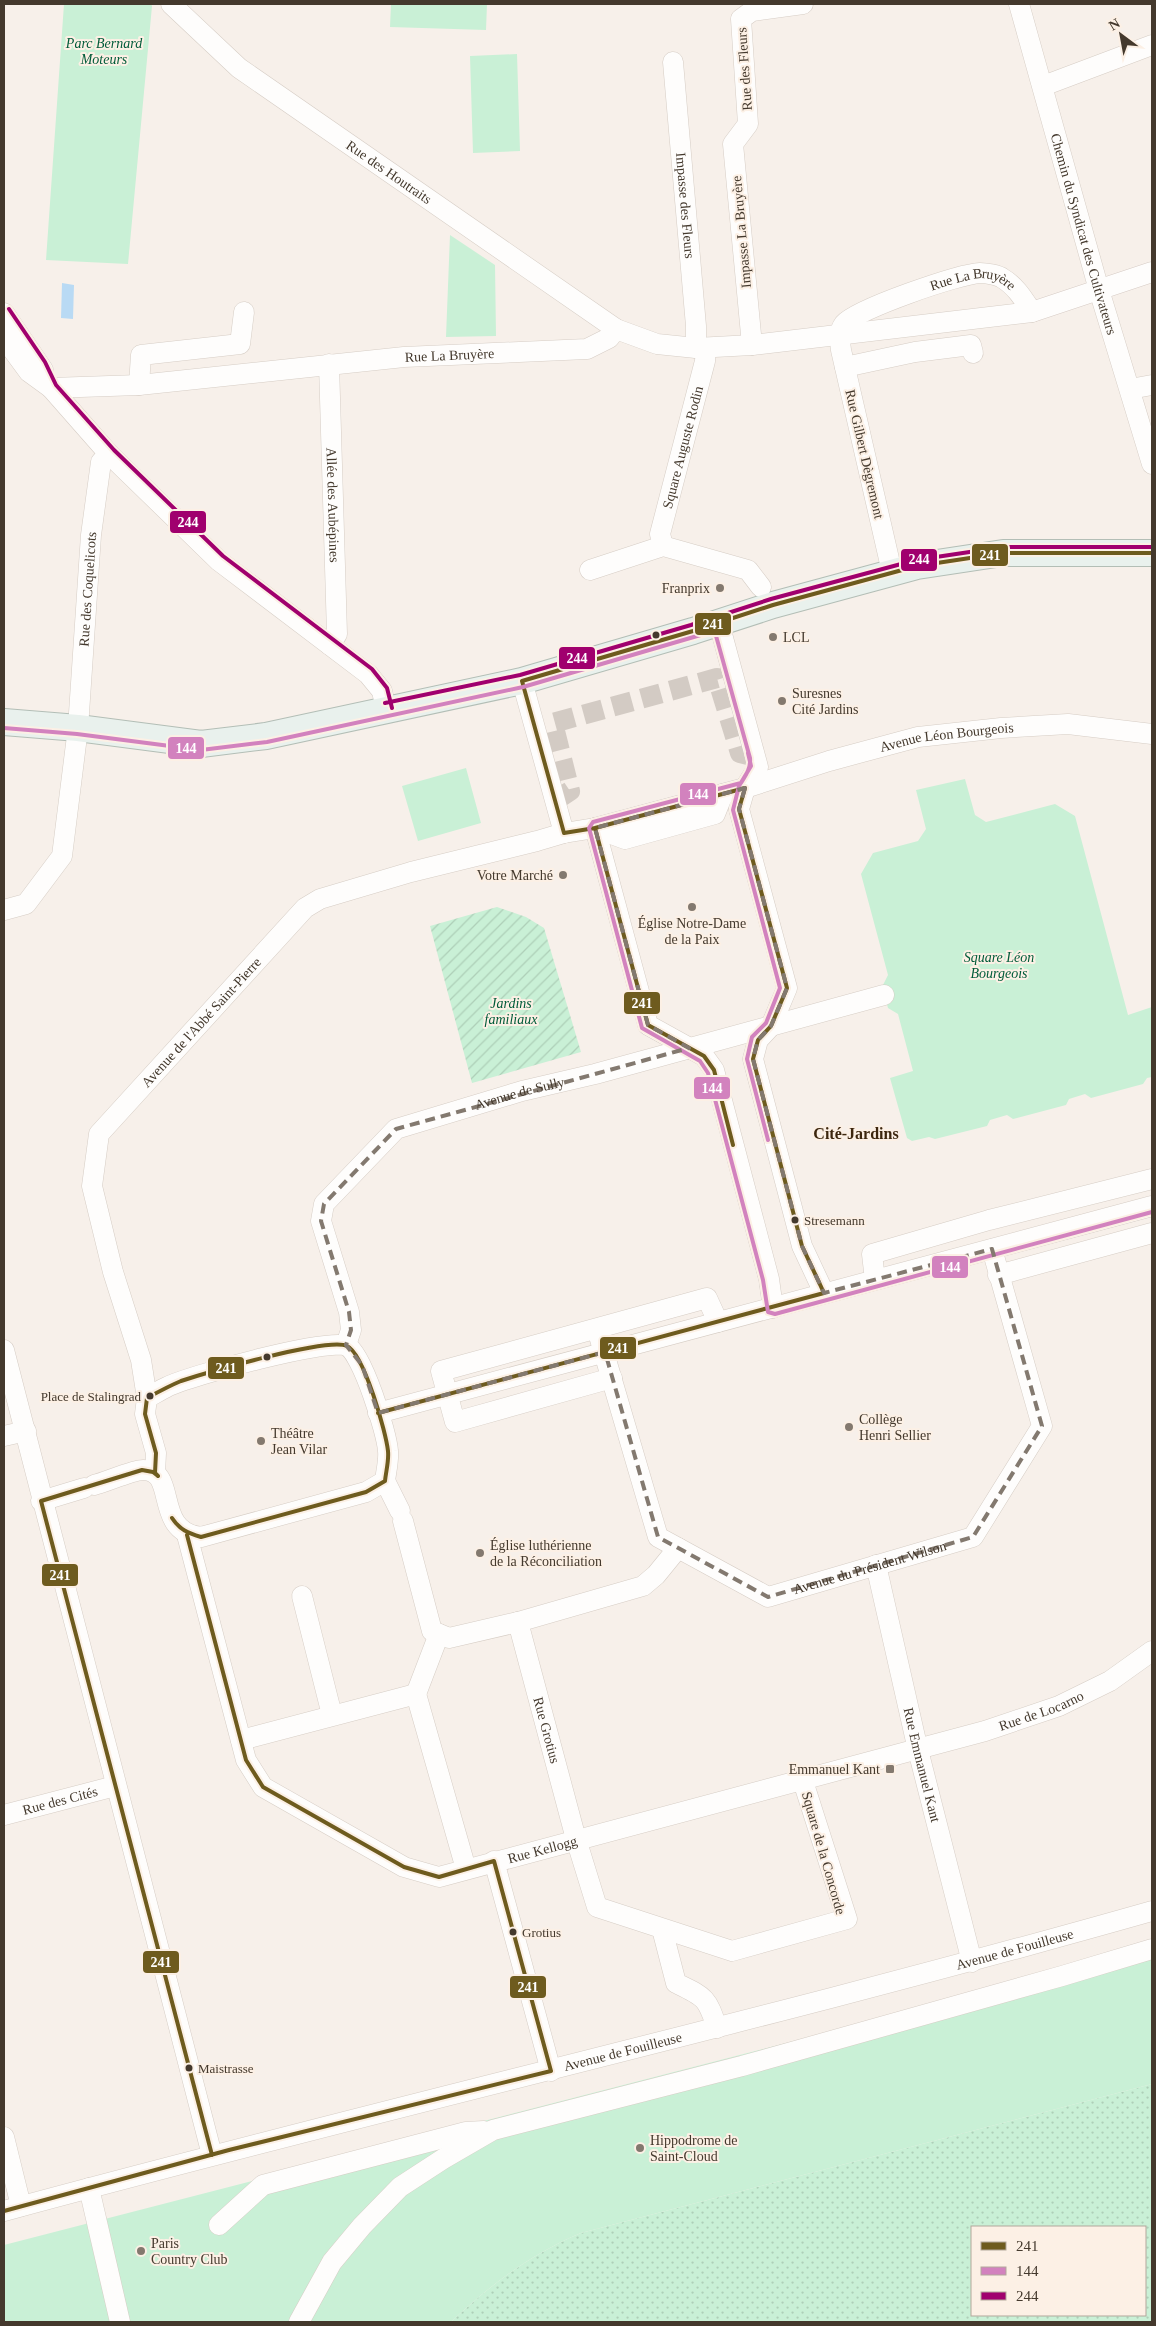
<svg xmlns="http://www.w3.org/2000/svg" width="1156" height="2326" viewBox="0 0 1156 2326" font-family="'Times New Roman',serif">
	<defs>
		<pattern id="grass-dots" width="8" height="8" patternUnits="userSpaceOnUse" patternTransform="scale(1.25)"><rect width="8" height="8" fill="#c9f0d6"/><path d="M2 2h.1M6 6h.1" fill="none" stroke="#aecfb8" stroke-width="1.8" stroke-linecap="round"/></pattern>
		<pattern id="garden-furrows" width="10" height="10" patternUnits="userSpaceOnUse" patternTransform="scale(1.25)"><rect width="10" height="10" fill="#c9f0d6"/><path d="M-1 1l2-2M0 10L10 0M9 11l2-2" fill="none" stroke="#aecfb8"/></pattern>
	</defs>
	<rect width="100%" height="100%" fill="#f7f0ea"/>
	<path fill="url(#grass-dots)" fill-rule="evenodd" d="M 1152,2084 L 1152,2322 L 451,2322 C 490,2285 531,2254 581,2233 ZM 972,2227 L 1145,2227 L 1145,2315 L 972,2315 Z"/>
	<path fill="#c9f0d6" d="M 64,4 L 151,4 L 152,6 L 128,264 L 46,260 Z
		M 391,4 L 487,4 L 486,30 L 390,27 Z
		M 517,54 L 520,151 L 473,153 L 470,56 Z
		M 450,235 L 495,265 L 496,336 L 446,337 Z
		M 466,768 L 481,823 L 418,841 L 402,786 Z
		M 965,779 L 975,815 L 986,822 L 1055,804 L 1075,816 L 1128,1015 L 1152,1007 L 1152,1077 L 1147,1078 L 1143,1084 L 1091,1098 L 1085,1094 L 1069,1099 L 1066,1105 L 1013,1119 L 1007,1115 L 990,1120 L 987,1126 L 935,1139 L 929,1137 L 912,1141 L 907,1138 L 890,1078 L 913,1071 L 898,1014 L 888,1008 L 882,987 L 888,975 L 861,874 L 873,853 L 918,841 L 926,829 L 916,790 Z
		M 1152,1942 L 1152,2084 L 581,2233 C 531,2254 490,2285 451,2322 L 4,2322 L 4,2245 L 1007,1986 Z"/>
	<path fill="url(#garden-furrows)" d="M 497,907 L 526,917 L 544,928 L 581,1052 L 472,1083 L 430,926 Z"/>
	<path fill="#b9daf4" d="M 62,283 L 74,285 L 73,319 L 61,318 Z"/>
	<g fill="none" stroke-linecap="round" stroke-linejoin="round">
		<path stroke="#d3cbc4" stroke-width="20" stroke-dasharray="20 10" stroke-linecap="butt" d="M 555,801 L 570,791 L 553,723 L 717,678 L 740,753 L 756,757"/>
		<g stroke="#d6cdc5" stroke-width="21">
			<g id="minor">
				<path id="s1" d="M 171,4 L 239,68 L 616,329"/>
				<path id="s2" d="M 1019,4 L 1099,290 L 1152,464"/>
				<path id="s3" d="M 673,62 L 696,326 L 696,348"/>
				<path d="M 1043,86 L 1152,45"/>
				<path d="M 4,313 L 43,370"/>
				<path d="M 4,338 L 29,372 L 51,388 L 109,454 L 219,561 L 368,674 L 382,691 L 386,709"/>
				<path d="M 752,345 L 733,144 L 748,124 L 741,19 L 752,11 L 803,4"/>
				<path id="s4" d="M 329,364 L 337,634 L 330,645"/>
				<path d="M 845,367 L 915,352 L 971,345 L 973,353"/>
				<path d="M 139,385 L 141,355 L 240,344 L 244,312"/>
				<path id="s5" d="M 51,388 L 139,385 L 404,357 L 587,349 L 609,338 L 616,329 L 657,344 L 696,348 L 752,345 L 1032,312 L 1152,272"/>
				<path d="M 1130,389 L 1152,385"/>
				<path id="s6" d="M 663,546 L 660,534 L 705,361 L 706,348"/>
				<path d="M 590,570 L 663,546 L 748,570 L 761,587"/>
				<path id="s7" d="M 892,572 L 841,350 C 840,341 838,332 844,324 C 857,309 959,274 980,273 C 986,273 998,275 1002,278 C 1016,286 1024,300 1032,312"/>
				<path d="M 719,623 L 758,767 L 745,788 L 739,809 L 787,988 L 771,1026 L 758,1040 L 753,1059 L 802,1246 L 824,1293"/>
				<path d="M 522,681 L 564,833"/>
				<path d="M 595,828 L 648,1025 L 704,1056 L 714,1070 L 769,1279 L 773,1308"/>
				<path d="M 595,828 L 625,839 L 715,814 L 723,794"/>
				<path id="s8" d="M 4,910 L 26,904 L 62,856 L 78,728 L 91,535 L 101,462 L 109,454"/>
				<path d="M 998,1275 L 1152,1233"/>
				<path d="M 875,1280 L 872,1254 L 989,1220 L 1152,1179"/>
				<path id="s9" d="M 597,1329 L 658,1537 L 768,1597 L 973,1537 L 1042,1426 L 992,1249"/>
				<path id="s10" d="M 346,1345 L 351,1330 L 349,1312 L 321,1221 L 324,1204 L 396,1129 L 522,1091 L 595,1074 L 884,995"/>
				<path d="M 4,1350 L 212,2155"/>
				<path d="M 612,1378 L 455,1422 L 441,1371 L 707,1298 L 718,1322"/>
				<path d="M 378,1413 L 1152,1206"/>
				<path d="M 4,1436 L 26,1431"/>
				<path id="s11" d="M 155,1473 L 156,1453 L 145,1414 L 147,1398 L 141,1360 L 113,1272 L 92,1186 L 99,1134 L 305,908 L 320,899 L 411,872 L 537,841 L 564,833 L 595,828 L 745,788 L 829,761 L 918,737 L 1001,728 L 1068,724 L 1152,734"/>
				<path d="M 385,1481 L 400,1511"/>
				<path d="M 94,1485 C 106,1482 133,1470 143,1470 C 179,1470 152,1531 201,1537 L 366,1492 L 385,1481 C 386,1472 389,1460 388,1451 C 387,1433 362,1353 347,1346 C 331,1337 188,1376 167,1387 C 160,1390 153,1395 147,1398"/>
				<path d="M 41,1501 L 84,1488"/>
				<path d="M 403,1521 L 432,1631 L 449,1638 L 518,1622 L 643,1586 L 656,1575 L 678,1548"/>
				<path id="s12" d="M 187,1535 L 246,1760 L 263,1787 L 404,1867 L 439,1877 L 985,1731 L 1059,1706 L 1110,1681 L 1152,1651"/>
				<path id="s13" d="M 876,1565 L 918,1750 L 972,1962"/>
				<path d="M 302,1596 L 332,1715"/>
				<path id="s14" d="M 518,1622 L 576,1839 L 597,1907 L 732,1951 L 847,1919 L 802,1778"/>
				<path d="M 416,1694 L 439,1634"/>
				<path d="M 241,1740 L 416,1694 L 466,1869"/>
				<path id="s15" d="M 4,1815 L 115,1786"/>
				<path d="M 494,1861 L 551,2071"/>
				<path d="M 662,1929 L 676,1983 C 705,1997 707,1997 717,2028"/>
				<path d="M 4,2137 L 21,2206"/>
				<path d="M 89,2188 L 120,2322"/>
				<path id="s16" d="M 4,2211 C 386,2107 772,2019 1152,1911"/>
				<path d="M 219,2225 L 263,2185 L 466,2132 L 484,2131"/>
				<path d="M 299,2322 L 332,2262 L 362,2226 L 400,2187 L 443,2159 L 493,2130 L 742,2066 L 1062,1976 L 1152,1949"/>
			</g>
		</g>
		<g stroke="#b3beb6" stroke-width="28">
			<path id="major" d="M 4,722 L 78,728 L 201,744 L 266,736 L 522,681 L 693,631 L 773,605 L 917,566 L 1003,553 L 1152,553"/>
		</g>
		<use href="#minor" stroke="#fefdfc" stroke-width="20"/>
		<use href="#major" stroke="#e9f1ed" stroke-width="26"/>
		<g stroke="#fcf0e5" stroke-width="8">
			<path id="bus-1" d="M 522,681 L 693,631 L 773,605 L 917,566 L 1003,553 L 1152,553
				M 522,681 L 564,833
				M 595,828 L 648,1025 L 704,1056 L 714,1070 L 733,1145
				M 564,833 L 595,828 L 745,788
				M 378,1413 L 824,1293 L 802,1246 L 753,1059 L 758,1040 L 771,1026 L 787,988 L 739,809 L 745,788
				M 158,1476 L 153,1472 L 142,1470 L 41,1501 L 212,2155
				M 158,1476 L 155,1473 L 156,1453 L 145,1414 L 147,1398 C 158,1392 169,1386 181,1381 C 205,1373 328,1337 347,1346 C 364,1354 386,1432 388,1451 C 389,1461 386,1471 385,1481 L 366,1492 L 201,1537 C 188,1533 180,1530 172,1518
				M 4,2211 L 229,2150 L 551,2071 L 494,1861 L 439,1877 L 404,1867 L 263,1787 L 246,1760 L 187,1535"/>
		</g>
		<g stroke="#fcf0e5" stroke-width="8">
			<path id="bus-2" d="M 713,625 L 750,758 C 751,768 746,775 741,783 L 593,822 L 589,828 L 642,1028 L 700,1061 L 708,1073 L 763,1280 L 768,1312 L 775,1314 L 1152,1212
				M 4,728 L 77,734 L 201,750 L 267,742 L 523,687 L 721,629
				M 748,753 L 751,766 L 739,786 L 733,810 L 780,988 L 766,1023 L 752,1037 L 747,1059 L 768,1140"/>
		</g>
		<g stroke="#fcf0e5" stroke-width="8">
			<path id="bus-3" d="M 9,309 L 45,362 L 56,385 L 114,450 L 223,556 L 372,669 L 387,688 L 392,708
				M 385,703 L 520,675 L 691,625 L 771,599 L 916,560 L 1003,547 L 1152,547"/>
		</g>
		<use href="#bus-1" stroke="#6e5b1e" stroke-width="4"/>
		<use href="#bus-2" stroke="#d282be" stroke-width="4"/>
		<use href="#bus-3" stroke="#a0006e" stroke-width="4"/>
	</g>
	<path fill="none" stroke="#83796f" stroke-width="4" stroke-dasharray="10 6" stroke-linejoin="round" d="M 745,788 L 739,809 L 787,988 L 771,1026 L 758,1040 L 753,1059 L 802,1246 L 824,1293 L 992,1249 L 1042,1426 L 973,1537 L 768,1597 L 658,1537 L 605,1352 L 378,1413 L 362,1365 L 346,1345 L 351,1330 L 349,1312 L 321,1221 L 324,1204 L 396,1129 L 689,1048 L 648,1025 L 595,828 Z"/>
	<g fill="#83796f" stroke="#fcf0e5" stroke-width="2">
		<circle cx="720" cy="588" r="5"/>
		<circle cx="773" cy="637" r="5"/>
		<circle cx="782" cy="701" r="5"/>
		<circle cx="563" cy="875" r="5"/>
		<circle cx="692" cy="907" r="5"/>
		<circle cx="849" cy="1427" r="5"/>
		<circle cx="261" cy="1441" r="5"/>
		<circle cx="480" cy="1553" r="5"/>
		<rect x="885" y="1764" width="10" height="10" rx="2.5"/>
		<circle cx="640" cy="2148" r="5"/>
		<circle cx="141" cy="2251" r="5"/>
	</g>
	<g fill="#44392d" stroke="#fcf0e5" stroke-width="2">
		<circle cx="656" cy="635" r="4.5"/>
		<circle cx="795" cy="1220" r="4.5"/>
		<circle cx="267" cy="1357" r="4.5"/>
		<circle cx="150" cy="1396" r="4.5"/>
		<circle cx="513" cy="1932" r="4.5"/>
		<circle cx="189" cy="2068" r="4.5"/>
	</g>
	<g text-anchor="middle" stroke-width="4" stroke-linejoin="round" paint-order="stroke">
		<g font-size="13" fill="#44392d" stroke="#fcf0e5" text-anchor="start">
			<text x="804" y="1225">Stresemann</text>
			<text x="141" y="1401" text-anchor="end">Place de Stalingrad</text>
			<text x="522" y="1937">Grotius</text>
			<text x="198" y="2073">Maistrasse</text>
		</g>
		<g font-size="14" font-style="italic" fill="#005b39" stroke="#fcf0e5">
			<text x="104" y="48">Parc Bernard<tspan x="104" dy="16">Moteurs</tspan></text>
			<text x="999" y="962">Square Léon<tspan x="999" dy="16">Bourgeois</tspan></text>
			<text x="511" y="1008">Jardins<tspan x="511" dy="16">familiaux</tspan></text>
		</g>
		<g font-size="14" fill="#44392d" stroke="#fcf0e5">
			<text transform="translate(744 69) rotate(-94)" y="5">Rue des Fleurs</text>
			<text dy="5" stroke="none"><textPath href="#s1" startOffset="276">Rue des Houtraits</textPath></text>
			<text dy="5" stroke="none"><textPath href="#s3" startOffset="144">Impasse des Fleurs</textPath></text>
			<text transform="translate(741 232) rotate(-95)" y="5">Impasse La Bruyère</text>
			<text dy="5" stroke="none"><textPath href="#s2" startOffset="239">Chemin du Syndicat des Cultivateurs</textPath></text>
			<text dy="5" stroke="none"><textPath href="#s7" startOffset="394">Rue La Bruyère</textPath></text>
			<text dy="5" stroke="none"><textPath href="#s5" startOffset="400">Rue La Bruyère</textPath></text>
			<text dy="5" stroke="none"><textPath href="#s6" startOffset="102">Square Auguste Rodin</textPath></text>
			<text transform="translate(865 454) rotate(77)" y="5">Rue Gilbert Dègremont</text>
			<text dy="5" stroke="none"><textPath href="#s4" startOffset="141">Allée des Aubépines</textPath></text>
			<text dy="5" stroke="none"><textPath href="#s8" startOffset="351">Rue des Coquelicots</textPath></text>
			<text dy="5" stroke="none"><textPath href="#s11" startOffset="1320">Avenue Léon Bourgeois</textPath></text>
			<text dy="5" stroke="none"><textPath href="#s11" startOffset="500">Avenue de l'Abbé Saint-Pierre</textPath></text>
			<text dy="5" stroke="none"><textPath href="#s10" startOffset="379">Avenue de Sully</textPath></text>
			<text dy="5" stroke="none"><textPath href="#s9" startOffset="448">Avenue du Président Wilson</textPath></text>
			<text dy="5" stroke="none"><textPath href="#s12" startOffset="1088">Rue de Locarno</textPath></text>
			<text dy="5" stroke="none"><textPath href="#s14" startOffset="112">Rue Grotius</textPath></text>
			<text dy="5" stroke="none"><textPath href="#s13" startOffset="205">Rue Emmanuel Kant</textPath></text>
			<text dy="5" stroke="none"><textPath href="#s15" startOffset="58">Rue des Cités</textPath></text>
			<text dy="5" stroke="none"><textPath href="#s12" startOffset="570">Rue Kellogg</textPath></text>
			<text transform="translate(824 1853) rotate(74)" y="5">Square de la Concorde</text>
			<text dy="5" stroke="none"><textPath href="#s16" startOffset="1044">Avenue de Fouilleuse</textPath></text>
			<text dy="5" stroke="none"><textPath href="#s16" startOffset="639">Avenue de Fouilleuse</textPath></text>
		</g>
		<g font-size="14" fill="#44392d" stroke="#fcf0e5" text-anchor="start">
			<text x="710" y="593" text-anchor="end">Franprix</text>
			<text x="783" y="642">LCL</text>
			<text x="792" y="698">Suresnes<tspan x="792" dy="16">Cité Jardins</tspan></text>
			<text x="553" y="880" text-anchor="end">Votre Marché</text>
			<text x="692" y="928" text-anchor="middle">Église Notre-Dame<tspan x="692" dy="16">de la Paix</tspan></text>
			<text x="859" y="1424">Collège<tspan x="859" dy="16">Henri Sellier</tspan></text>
			<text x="271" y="1438">Théâtre<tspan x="271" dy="16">Jean Vilar</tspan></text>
			<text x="490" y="1550">Église luthérienne<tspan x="490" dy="16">de la Réconciliation</tspan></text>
			<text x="880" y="1774" text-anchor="end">Emmanuel Kant</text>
			<text x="650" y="2145">Hippodrome de<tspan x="650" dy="16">Saint-Cloud</tspan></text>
			<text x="151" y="2248">Paris<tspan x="151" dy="16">Country Club</tspan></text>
		</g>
		<g font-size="16" font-weight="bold" fill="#3c260e" stroke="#fcf0e5">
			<text x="856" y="1139">Cité-Jardins</text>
		</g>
	</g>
	<g stroke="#fcf0e5" stroke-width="2">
		<rect x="169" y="510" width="38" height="24" rx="5" fill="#a0006e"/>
		<rect x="971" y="543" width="38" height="24" rx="5" fill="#6e5b1e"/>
		<rect x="900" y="548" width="38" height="24" rx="5" fill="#a0006e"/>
		<rect x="694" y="612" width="38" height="24" rx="5" fill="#6e5b1e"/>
		<rect x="558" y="646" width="38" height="24" rx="5" fill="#a0006e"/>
		<rect x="167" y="736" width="38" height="24" rx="5" fill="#d282be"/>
		<rect x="679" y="782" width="38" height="24" rx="5" fill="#d282be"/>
		<rect x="623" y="991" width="38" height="24" rx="5" fill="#6e5b1e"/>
		<rect x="693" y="1076" width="38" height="24" rx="5" fill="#d282be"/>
		<rect x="931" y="1255" width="38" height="24" rx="5" fill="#d282be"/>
		<rect x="599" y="1336" width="38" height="24" rx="5" fill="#6e5b1e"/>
		<rect x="207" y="1356" width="38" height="24" rx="5" fill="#6e5b1e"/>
		<rect x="41" y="1563" width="38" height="24" rx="5" fill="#6e5b1e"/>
		<rect x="142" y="1950" width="38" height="24" rx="5" fill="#6e5b1e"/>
		<rect x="509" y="1975" width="38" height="24" rx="5" fill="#6e5b1e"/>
	</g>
	<g font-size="14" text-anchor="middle" font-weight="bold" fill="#fff">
		<text x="188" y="527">244</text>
		<text x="990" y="560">241</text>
		<text x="919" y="564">244</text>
		<text x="713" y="629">241</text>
		<text x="577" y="663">244</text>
		<text x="186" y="753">144</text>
		<text x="698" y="799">144</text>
		<text x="642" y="1008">241</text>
		<text x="712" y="1093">144</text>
		<text x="950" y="1272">144</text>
		<text x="618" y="1353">241</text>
		<text x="226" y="1373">241</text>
		<text x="60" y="1580">241</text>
		<text x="161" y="1967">241</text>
		<text x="528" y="1992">241</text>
	</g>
	<rect width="1156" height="2326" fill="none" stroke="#44392d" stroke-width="10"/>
	<rect x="971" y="2226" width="175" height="90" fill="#fcf0e5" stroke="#b2a79b"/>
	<rect x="981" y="2242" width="25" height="8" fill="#6e5b1e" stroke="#b2a79b"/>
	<text x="1016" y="2251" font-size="15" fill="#44392d">241</text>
	<rect x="981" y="2267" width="25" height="8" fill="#d282be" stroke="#b2a79b"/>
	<text x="1016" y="2276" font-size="15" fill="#44392d">144</text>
	<rect x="981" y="2292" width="25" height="8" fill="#a0006e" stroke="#b2a79b"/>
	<text x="1016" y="2301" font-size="15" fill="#44392d">244</text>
	<g transform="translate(1121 35) rotate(328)" stroke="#fcf0e5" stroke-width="4" paint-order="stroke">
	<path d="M0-4L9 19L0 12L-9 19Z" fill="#44392d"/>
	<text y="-8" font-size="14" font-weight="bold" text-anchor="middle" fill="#44392d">N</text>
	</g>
</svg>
